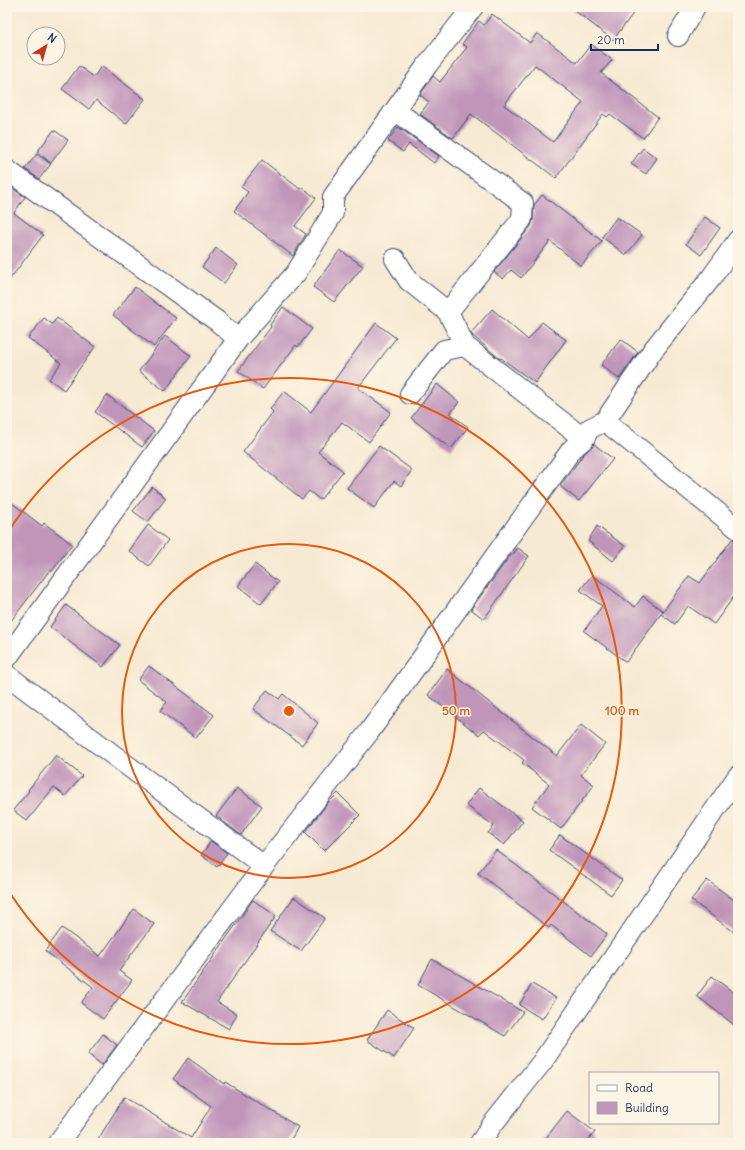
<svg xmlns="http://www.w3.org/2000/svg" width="745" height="1150" viewBox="0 0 745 1150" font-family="Delius,sans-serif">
	<rect width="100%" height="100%" fill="#fcf5e5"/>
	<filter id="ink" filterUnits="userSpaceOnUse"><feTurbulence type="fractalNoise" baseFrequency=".025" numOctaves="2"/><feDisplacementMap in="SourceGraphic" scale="8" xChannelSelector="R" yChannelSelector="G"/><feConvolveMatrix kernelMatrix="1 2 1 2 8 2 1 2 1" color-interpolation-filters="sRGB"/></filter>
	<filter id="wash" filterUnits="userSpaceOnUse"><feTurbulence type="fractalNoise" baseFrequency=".012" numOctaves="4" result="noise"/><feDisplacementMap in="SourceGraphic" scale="16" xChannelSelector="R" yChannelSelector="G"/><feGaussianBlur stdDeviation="0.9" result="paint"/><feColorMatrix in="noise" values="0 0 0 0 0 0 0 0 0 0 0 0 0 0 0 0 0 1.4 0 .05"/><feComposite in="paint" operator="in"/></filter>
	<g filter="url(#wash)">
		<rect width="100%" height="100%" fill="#f7ead3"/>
		<g id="blocks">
			<path fill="#c095ba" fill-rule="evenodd" d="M 570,7 L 638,7 L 613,40 Z
				M 492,14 L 530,43 L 537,33 L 577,63 L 591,44 L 612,60 L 601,73 L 658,117 L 643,138 L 610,114 L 607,117 L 603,114 L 556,178 L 471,114 L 453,138 L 420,114 L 429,102 L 420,95 L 433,76 L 440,82 L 467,47 L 462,44 L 472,30 L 479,21 L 484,25 ZM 535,65 L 583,102 L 553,142 L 504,105 Z
				M 79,66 L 94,77 L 101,66 L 145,99 L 126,124 L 96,100 L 89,109 L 62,89 Z
				M 398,127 L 439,156 L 434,163 L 409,144 L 403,152 L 388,141 Z
				M 54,130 L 68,140 L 51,163 L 37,152 Z
				M 643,148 L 657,158 L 646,174 L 631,164 Z
				M 37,154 L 51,164 L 39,179 L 25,169 Z
				M 262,160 L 300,189 L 302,187 L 316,198 L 295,226 L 306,234 L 293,256 L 234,211 L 248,192 L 241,187 Z
				M 11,187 L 25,197 L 14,213 L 43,235 L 7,283 L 7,193 Z
				M 542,195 L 602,241 L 581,266 L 550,241 L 521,278 L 511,270 L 503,279 L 494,272 L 531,226 L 533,220 L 534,205 Z
				M 617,217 L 642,235 L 626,255 L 602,237 Z
				M 705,217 L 720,228 L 701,255 L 686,244 Z
				M 216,248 L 238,265 L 224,283 L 202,267 Z
				M 340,250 L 363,266 L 334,302 L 313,287 Z
				M 135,287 L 176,318 L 154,347 L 113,315 Z
				M 283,307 L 312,329 L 298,347 L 296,345 L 263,389 L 238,371 L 271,327 L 270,325 Z
				M 492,309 L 528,340 L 542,322 L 566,340 L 535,383 L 501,358 L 500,359 L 472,335 L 471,333 Z
				M 44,318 L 52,324 L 57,318 L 95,347 L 64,390 L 49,379 L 61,363 L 28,338 Z
				M 376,323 L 396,338 L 358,388 L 391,412 L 369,442 L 342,422 L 318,452 L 343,471 L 320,500 L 309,491 L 302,499 L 243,452 L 273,412 L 270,409 L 284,391 L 311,412 Z
				M 165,336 L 191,356 L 165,391 L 139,371 Z
				M 621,339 L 638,352 L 619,379 L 601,365 Z
				M 437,384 L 459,402 L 450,414 L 468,427 L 451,449 L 411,418 Z
				M 107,395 L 154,431 L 142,447 L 95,412 Z
				M 594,444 L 613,459 L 579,501 L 560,486 L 583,455 Z
				M 379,446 L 412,470 L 401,486 L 394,481 L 374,508 L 347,488 Z
				M 152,487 L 166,498 L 148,522 L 133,511 Z
				M 7,499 L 42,526 L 44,523 L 72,544 L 52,571 L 50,570 L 7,626 Z
				M 148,525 L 168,540 L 149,566 L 129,551 Z
				M 597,526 L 625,546 L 613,561 L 588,541 Z
				M 732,539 L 738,540 L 738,591 L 714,624 L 688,606 L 675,624 L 661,614 L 689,576 L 700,583 Z
				M 518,548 L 529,556 L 484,619 L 471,609 L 510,556 L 511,556 Z
				M 255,564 L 278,582 L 261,604 L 238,586 Z
				M 592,575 L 635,607 L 643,596 L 663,611 L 626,662 L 584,631 L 602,606 L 580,590 Z
				M 66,605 L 120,645 L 103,667 L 50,627 Z
				M 149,666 L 214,715 L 196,738 L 160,711 L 167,702 L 138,680 Z
				M 447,669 L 557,756 L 581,725 L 605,744 L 581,775 L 594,785 L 561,829 L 532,807 L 549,784 L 522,763 L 524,760 L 484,730 L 479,735 L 428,695 Z
				M 267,690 L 279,699 L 283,694 L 318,723 L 302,745 L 253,709 Z
				M 56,755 L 82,776 L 65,796 L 54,787 L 27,821 L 13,810 L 29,791 L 28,790 Z
				M 237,788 L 262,806 L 241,835 L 216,816 Z
				M 479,788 L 523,821 L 504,845 L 488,833 L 494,826 L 466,805 Z
				M 338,793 L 360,815 L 324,851 L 305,832 L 328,803 Z
				M 560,835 L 622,880 L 611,895 L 549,850 Z
				M 211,841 L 227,853 L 217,867 L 201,855 Z
				M 496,850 L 607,934 L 591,956 L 551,925 L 549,928 L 478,873 Z
				M 707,880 L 738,903 L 738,935 L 691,900 Z
				M 294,897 L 325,918 L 301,951 L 270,931 Z
				M 253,900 L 276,916 L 217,1002 L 237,1014 L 229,1029 L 182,1002 Z
				M 134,909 L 154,924 L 119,971 L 132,980 L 103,1019 L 81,1003 L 93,987 L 45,951 L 62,928 L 100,956 Z
				M 432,959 L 523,1012 L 505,1036 L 418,985 Z
				M 712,976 L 738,996 L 738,1028 L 697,996 Z
				M 532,984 L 556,998 L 542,1019 L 519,1005 Z
				M 387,1010 L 414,1028 L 394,1058 L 367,1040 Z
				M 103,1034 L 117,1045 L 102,1065 L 88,1054 Z
				M 188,1058 L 224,1084 L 225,1082 L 298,1127 L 289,1143 L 96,1143 L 124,1097 L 191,1138 L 211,1106 L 173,1079 Z
				M 567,1111 L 595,1132 L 586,1143 L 542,1143 Z"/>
		</g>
	</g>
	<g filter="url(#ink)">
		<use href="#blocks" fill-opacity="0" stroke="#3c4b70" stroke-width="1"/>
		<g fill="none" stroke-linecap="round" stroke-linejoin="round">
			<g stroke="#3c4b70" stroke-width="22">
				<path id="street" d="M 678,36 L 695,7
					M 396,111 L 523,203 L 522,219 L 448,312 L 465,346 L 584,439
					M 7,170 L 217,321 L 238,339
					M 738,240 L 711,278 L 653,350 L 605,421 L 738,529
					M 395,259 L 409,281 L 448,312
					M 410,394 L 444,350 L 465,346
					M 7,658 L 238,339 L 296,273 L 333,213 L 333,197 L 428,64 L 473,7
					M 7,675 L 136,772 L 264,866
					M 58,1143 L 264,866 L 369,732 L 572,449 L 584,439 L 589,429 L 605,421
					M 480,1143 L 492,1125 L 542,1062 L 738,776"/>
			</g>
			<use href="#street" stroke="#fff" stroke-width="20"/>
		</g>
	</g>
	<g fill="none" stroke="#e8590c" stroke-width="2">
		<circle cx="289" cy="711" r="167"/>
		<path d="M8 532A333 333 0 1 1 8 890"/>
	</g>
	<circle cx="289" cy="711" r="6" fill="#e8590c" stroke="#fcf5e5" stroke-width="2"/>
	<g font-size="12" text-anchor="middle" font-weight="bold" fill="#e8590c" stroke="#fcf5e5" stroke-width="3" stroke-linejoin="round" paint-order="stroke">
		<text x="456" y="715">50 m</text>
		<text x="622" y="715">100 m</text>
	</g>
	<rect width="745" height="1150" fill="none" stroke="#fcf5e5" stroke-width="24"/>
	<rect x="589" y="1072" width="130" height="52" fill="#fcf5e5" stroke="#a2a6af"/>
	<rect x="597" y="1085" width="20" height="6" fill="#ffffff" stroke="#a2a6af"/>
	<text x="625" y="1092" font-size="12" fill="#1b2f5e">Road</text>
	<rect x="597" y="1102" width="20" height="12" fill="#c095ba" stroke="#a2a6af"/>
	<text x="625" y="1112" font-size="12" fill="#1b2f5e">Building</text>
	<g transform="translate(46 46) rotate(37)"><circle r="19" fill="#fcf5e5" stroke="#a2a6af"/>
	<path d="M0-3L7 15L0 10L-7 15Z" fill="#c8321e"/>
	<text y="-6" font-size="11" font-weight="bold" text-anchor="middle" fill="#1b2f5e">N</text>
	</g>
	<path d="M591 44v6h67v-6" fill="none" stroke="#1b2f5e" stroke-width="2"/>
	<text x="597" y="44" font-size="12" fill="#1b2f5e" stroke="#fcf5e5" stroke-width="3" paint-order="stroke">20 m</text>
</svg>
